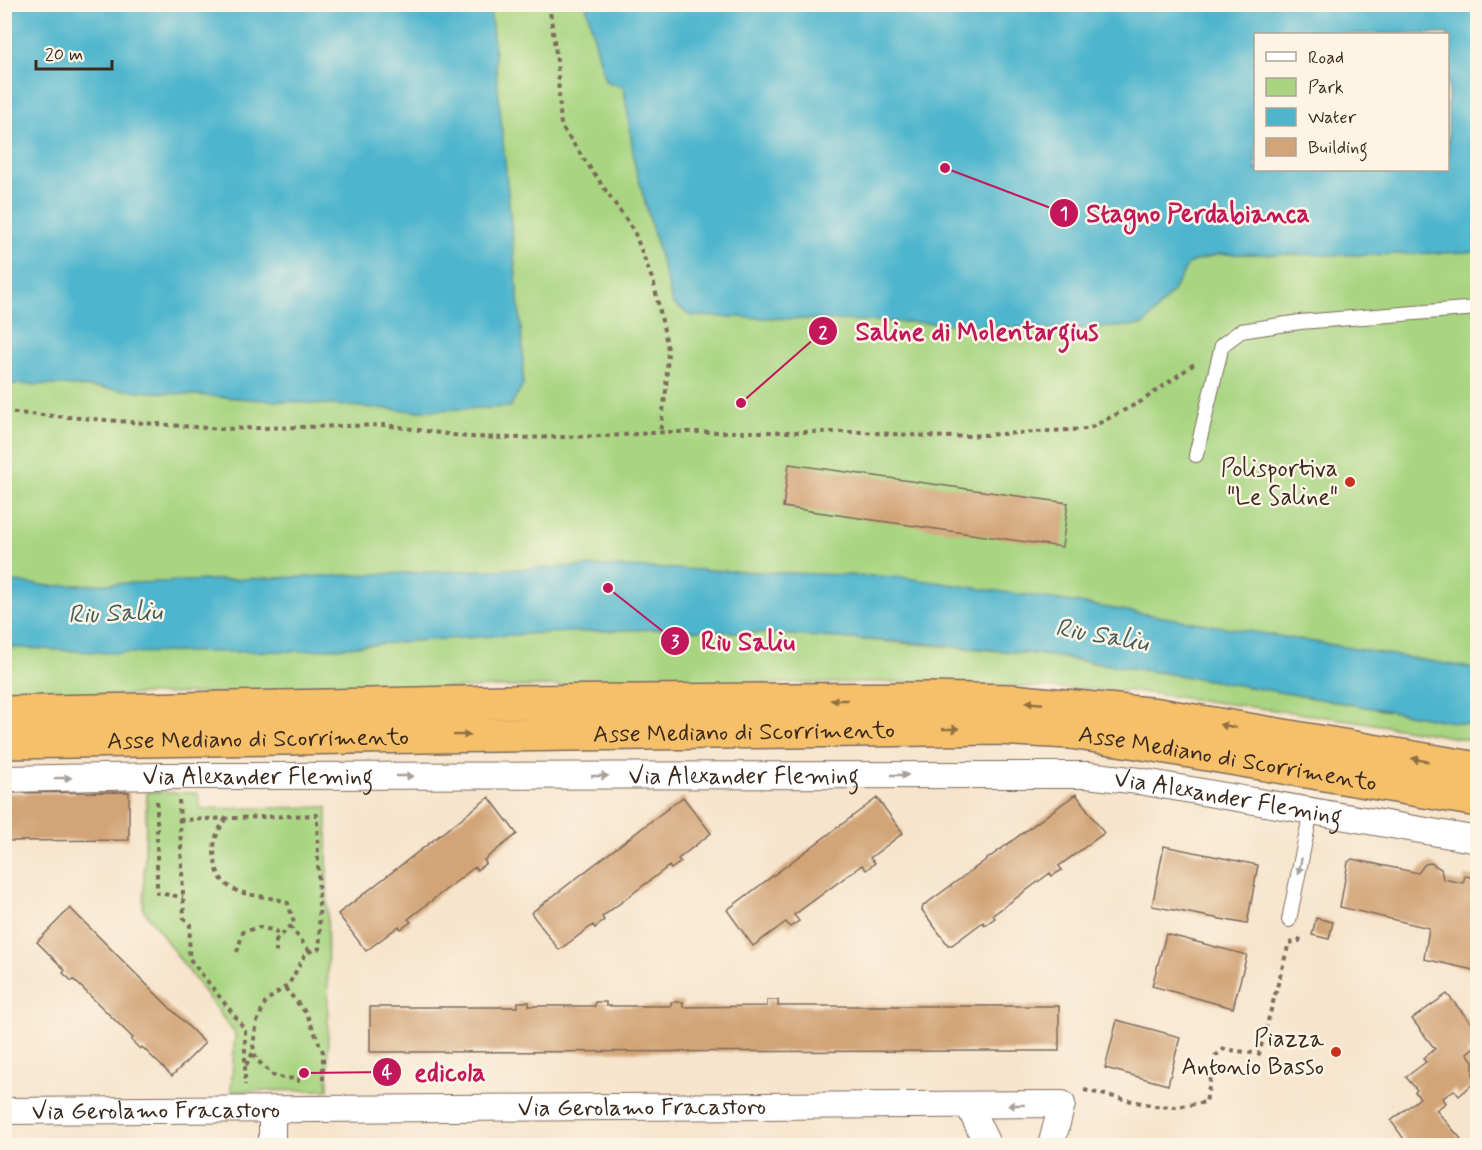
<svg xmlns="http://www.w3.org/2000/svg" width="1482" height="1150" viewBox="0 0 1482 1150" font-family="Mynerve,sans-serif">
	<rect width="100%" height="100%" fill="#fcf5e5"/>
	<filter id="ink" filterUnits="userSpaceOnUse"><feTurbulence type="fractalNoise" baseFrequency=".0167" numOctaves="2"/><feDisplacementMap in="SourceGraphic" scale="12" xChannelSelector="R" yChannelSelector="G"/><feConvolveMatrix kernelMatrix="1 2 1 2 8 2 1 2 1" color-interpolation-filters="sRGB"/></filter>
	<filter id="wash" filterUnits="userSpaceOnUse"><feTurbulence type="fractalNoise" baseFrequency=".008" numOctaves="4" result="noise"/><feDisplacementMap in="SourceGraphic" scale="24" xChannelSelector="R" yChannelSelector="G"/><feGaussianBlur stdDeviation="1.35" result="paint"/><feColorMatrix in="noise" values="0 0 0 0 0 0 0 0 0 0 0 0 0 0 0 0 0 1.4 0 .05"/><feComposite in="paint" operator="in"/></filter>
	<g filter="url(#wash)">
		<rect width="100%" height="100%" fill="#f7e4cc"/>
		<path fill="#a9d582" stroke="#728050" stroke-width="1.5" fill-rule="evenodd" d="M 5,5 L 1477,5 L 1477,718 L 1202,670 L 918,638 L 840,638 L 1037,654 L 1203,679 L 1477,726 L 1477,741 L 1356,721 L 1134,691 L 909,682 L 554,686 L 5,697 ZM 1256,34 L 1448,34 L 1448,170 L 1256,170 Z
			M 147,792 L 198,793 L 200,809 L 327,807 L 328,1090 L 231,1091 L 235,1034 L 143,909 Z"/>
		<path fill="#4eb5cd" stroke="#447076" stroke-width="1.5" fill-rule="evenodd" d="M 4,5 L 490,5 L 523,349 L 523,385 L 510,407 L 415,411 L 59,385 L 5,384 Z
			M 586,5 L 1477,5 L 1477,252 L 1364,255 L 1220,254 L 1189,263 L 1173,291 L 1144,325 L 1064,330 L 936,323 L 692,316 L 673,304 L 635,166 L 624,88 L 605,81 ZM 1256,34 L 1448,34 L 1448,170 L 1256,170 Z
			M 596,566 L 900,577 L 1067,601 L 1477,669 L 1477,726 L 1203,679 L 1037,654 L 920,643 L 755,633 L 658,629 L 545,633 L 414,641 L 303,651 L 111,653 L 5,647 L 5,581 L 51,586 Z"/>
		<g id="blocks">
			<path fill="#d2a477" d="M 789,464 L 1068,503 L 1062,547 L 783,507 Z
				M 129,792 L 129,840 L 4,841 L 4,793 Z
				M 1076,794 L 1104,833 L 1059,866 L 1062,870 L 1052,876 L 1050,873 L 993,915 L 995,918 L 985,925 L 983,922 L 952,945 L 948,945 L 922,910 L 923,906 Z
				M 489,797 L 517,834 L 484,860 L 486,863 L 477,870 L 475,867 L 408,919 L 411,922 L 401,929 L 399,926 L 366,951 L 338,914 Z
				M 683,797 L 711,833 L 678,859 L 681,862 L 671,869 L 669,866 L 602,917 L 604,920 L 595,928 L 593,925 L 559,950 L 531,913 Z
				M 877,798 L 903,833 L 870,858 L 875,863 L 866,870 L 862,865 L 794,915 L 799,921 L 790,927 L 786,922 L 753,946 L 727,910 Z
				M 1164,846 L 1258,865 L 1247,924 L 1152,906 Z
				M 1352,859 L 1418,873 L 1425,864 L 1431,863 L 1441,869 L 1443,879 L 1463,883 L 1465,876 L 1478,878 L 1478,971 L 1424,959 L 1429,928 L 1340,907 L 1348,862 Z
				M 70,908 L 205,1043 L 172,1076 L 142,1047 L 140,1049 L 131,1040 L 133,1038 L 74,980 L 72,981 L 63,973 L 65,970 L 37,942 Z
				M 1316,918 L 1333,922 L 1329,939 L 1312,935 Z
				M 1166,934 L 1247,955 L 1233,1008 L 1152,986 Z
				M 1447,994 L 1478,1031 L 1478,1044 L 1467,1053 L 1473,1061 L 1473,1074 L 1477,1080 L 1459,1096 L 1454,1090 L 1443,1098 L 1446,1103 L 1436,1110 L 1461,1139 L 1454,1146 L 1409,1146 L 1391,1121 L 1420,1098 L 1415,1092 L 1417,1090 L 1406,1077 L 1426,1062 L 1423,1059 L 1435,1049 L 1412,1019 Z
				M 767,1000 L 778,1000 L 778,1006 L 1059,1006 L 1059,1051 L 370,1052 L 370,1007 L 518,1007 L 518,1002 L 529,1002 L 529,1006 L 595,1006 L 595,1002 L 606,1002 L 606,1006 L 671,1006 L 671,1002 L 683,1002 L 683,1007 L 767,1006 Z
				M 1117,1020 L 1180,1037 L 1168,1085 L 1105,1068 Z"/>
		</g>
	</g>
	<g filter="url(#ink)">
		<use href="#blocks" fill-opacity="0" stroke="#7d6b5b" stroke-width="1.5"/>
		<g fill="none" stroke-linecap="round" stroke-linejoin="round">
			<g stroke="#7d6b5b" stroke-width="16">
				<path id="lane" d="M 1196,455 L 1222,345 L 1241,331 L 1300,322 L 1478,308
					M 1289,920 L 1311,811"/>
			</g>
			<g stroke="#7d6b5b" stroke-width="28">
				<g id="street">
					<path id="s1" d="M 4,779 L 157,776 L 1087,775 L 1139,781 L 1478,840"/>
					<path d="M 969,1106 L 988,1146"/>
					<path d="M 272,1110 L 272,1146"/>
					<path id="s2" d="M 4,1111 L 1062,1104 L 1051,1146"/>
				</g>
			</g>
			<g stroke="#7d6b5b" stroke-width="36">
				<g id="highway">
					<path d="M 4,713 L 505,702 L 927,699 L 1011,701 L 1159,715 L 1478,769"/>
					<path id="s3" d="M 4,742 L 997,728 L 1070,732 L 1131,741 L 1478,800"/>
				</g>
			</g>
			<path stroke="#7d6b5b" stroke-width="4" stroke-dasharray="4.5 4.5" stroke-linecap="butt" d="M 549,4 L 557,61 L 561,126 L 634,231 L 654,284 L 668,349 L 666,390 L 660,433
				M 4,412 L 220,429 L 385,425 L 467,437 L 514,438 L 606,436 L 668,432 L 860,432 L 946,437 L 1088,429 L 1142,401 L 1197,362
				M 179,800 L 184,918 L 190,924 L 189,958 L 245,1029 L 245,1085
				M 157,801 L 157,893 L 183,897
				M 226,818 C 216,834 212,842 215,861 C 221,902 260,891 288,903 L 294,923 L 276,940
				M 179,820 L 317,815 L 320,948 L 306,953 L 289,984 L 266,1001 L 257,1022 L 253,1045 L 256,1059 L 275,1077 L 298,1079 L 298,1084
				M 290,926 L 310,952
				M 237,952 L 243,932 L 259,927 L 276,931 L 276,956
				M 285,988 L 306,1013 L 323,1052 L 323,1085
				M 246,1065 L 254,1051
				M 1084,1090 L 1154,1106 L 1176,1107 L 1206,1102 L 1215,1056 L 1224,1049 L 1259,1054 L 1289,943 L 1299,941 L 1301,935"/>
			<use href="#lane" stroke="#fff" stroke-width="14"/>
			<use href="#street" stroke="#fff" stroke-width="26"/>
			<use href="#highway" stroke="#f6c06b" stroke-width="33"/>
		</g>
		<defs><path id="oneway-solid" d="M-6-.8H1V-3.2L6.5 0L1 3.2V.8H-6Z" transform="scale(1.5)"/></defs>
		<g fill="#8f6e41">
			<use href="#oneway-solid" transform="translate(839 700) rotate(180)"/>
			<use href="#oneway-solid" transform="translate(1034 703) rotate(-175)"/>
			<use href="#oneway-solid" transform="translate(1228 726) rotate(-170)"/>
			<use href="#oneway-solid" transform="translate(951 729) rotate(-1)"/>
			<use href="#oneway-solid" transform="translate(462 735) rotate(-1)"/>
			<use href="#oneway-solid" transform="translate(1420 760) rotate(-170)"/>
		</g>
		<g fill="#a79f9a">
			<use href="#oneway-solid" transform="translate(900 775)"/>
			<use href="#oneway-solid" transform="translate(405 776)"/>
			<use href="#oneway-solid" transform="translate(600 776)"/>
			<use href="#oneway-solid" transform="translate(63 778) rotate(-1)"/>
			<use href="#oneway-solid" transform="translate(1300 866) rotate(102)"/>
			<use href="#oneway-solid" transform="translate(1016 1105) rotate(179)"/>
		</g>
	</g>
	<g fill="#c8321e" stroke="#fcf5e5" stroke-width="2">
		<circle cx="1350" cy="482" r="6"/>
		<circle cx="1336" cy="1052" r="6"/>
	</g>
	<g text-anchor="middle" stroke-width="5" stroke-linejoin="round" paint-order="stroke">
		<g font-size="24" fill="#3b2a1e" stroke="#fcf5e5" text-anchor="end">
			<text x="1338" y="476">Polisportiva<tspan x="1338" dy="28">"Le Saline"</tspan></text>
			<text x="1324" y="1046">Piazza<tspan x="1324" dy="28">Antonio Basso</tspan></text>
		</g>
		<g font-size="24" fill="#3b2a1e" stroke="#fcf5e5">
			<text dy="8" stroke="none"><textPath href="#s3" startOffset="740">Asse Mediano di Scorrimento</textPath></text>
			<text dy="8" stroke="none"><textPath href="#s3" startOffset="254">Asse Mediano di Scorrimento</textPath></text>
			<text dy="8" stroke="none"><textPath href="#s3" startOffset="1226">Asse Mediano di Scorrimento</textPath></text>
			<text dy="8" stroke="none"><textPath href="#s1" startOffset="254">Via Alexander Fleming</textPath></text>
			<text dy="8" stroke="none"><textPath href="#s1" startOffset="740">Via Alexander Fleming</textPath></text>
			<text dy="8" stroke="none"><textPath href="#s1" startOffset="1226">Via Alexander Fleming</textPath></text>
			<text dy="8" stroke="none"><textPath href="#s2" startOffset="638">Via Gerolamo Fracastoro</textPath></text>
			<text dy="8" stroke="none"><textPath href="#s2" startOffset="152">Via Gerolamo Fracastoro</textPath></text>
		</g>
		<g font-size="26" font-style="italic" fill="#425b5b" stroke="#fcf5e5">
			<text transform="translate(115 612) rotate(-2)" y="9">Riu Saliu</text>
			<text transform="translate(1102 634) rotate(10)" y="9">Riu Saliu</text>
		</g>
	</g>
	<path fill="none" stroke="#c2185b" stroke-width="2" d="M945 168L1064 213M741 403L823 331M608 588L675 641M304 1073L387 1072"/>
	<g fill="#c2185b" stroke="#fcf5e5" stroke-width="2">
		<circle cx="945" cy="168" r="6"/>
		<circle cx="741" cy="403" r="6"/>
		<circle cx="608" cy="588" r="6"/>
		<circle cx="304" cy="1073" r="6"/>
		<circle cx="1064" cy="213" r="15"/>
		<circle cx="823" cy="331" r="15"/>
		<circle cx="675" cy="641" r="15"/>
		<circle cx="387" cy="1072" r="15"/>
	</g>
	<g font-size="18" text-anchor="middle" font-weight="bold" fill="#fff">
		<text x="1064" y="219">1</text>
		<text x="823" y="338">2</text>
		<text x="675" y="647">3</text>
		<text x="387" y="1078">4</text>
	</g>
	<g font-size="26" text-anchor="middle" font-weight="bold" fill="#c2185b" stroke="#fcf5e5" stroke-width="5" stroke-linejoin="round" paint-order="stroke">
		<text x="1198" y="222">Stagno Perdabianca</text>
		<text x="977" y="340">Saline di Molentargius</text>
		<text x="748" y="650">Riu Saliu</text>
		<text x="450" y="1081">edicola</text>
	</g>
	<rect width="1482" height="1150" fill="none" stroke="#fcf5e5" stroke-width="24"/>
	<rect x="1254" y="33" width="195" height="138" fill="#fcf5e5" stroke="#afa495" stroke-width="1.5"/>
	<rect x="1266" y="52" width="30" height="9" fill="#ffffff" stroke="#afa495" stroke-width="1.5"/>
	<text x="1308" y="63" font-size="18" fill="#3b2a1e">Road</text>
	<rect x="1266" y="78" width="30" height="18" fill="#a9d582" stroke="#afa495" stroke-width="1.5"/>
	<text x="1308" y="93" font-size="18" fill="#3b2a1e">Park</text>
	<rect x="1266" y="108" width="30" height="18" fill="#4eb5cd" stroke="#afa495" stroke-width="1.5"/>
	<text x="1308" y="123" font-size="18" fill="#3b2a1e">Water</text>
	<rect x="1266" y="138" width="30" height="18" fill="#d2a477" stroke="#afa495" stroke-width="1.5"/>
	<text x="1308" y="153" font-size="18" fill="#3b2a1e">Building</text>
	<path d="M36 60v9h76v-9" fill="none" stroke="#3b2a1e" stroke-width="3"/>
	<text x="45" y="60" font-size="18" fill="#3b2a1e" stroke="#fcf5e5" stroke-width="4.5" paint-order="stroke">20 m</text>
</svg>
